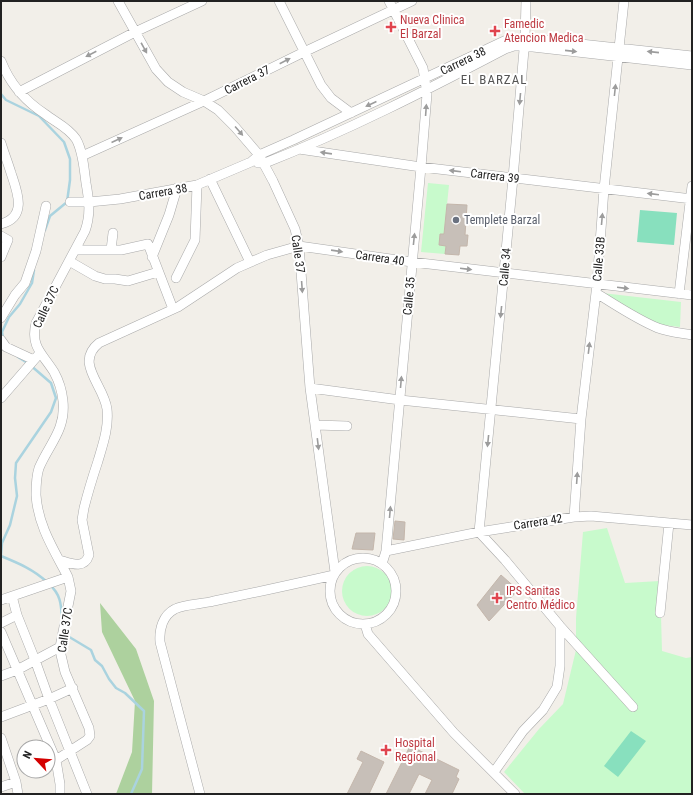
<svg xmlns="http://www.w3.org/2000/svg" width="693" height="795" viewBox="0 0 693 795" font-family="'Roboto Condensed',sans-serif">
	<rect width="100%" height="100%" fill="#f2efe9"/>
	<path fill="#add19e" d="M 100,603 L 136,649 L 154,701 L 152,794 L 116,794 L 132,752 L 135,701 L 102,632 Z"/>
	<path fill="#c8facc" d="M 428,183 L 449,185 L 444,234 L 440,234 L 439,245 L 446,246 L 445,254 L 421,252 Z
		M 602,293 L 681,302 L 680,327 L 655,324 Z
		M 607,528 L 625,583 L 660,581 L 662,651 L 686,658 L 692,657 L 692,794 L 525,794 L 504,772 L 539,729 L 563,704 L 576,650 L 576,618 L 583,532 Z
		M342 591a25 25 0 1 1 50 0a25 25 0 1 1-50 0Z"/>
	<path fill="#88e0be" d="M 640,210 L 677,213 L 674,245 L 637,242 Z
		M 631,731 L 646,741 L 618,777 L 604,766 Z"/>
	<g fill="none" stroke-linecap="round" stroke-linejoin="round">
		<path stroke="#aad3df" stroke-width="2.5" d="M 1,94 L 6,100 L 39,116 L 64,142 L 70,159 L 70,180 L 67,202 L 50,216 L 45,230
			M 3,338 L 2,332 L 9,317 L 20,304 L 32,283 L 34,270
			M 1,555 L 2,543 L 10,525 L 17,496 L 15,478 L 16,463 L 51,412 L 56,398 L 51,383 L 29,364 L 18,357
			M 1,556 C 18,563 33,569 47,582
			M 50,585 C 61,595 61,605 62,618
			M 64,633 L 71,638 L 91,650 L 95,660 L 102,666 L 109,679 L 116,688 L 125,693 L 144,711 L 142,769 L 131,794"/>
	</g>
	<path fill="#c7bfb8" stroke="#c4b6ab" d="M 447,204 L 467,205 L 465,235 L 468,235 L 467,246 L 460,246 L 459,255 L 445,254 L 446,246 L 439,245 L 440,234 L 444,234 Z
		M 395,521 L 405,522 L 404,540 L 393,539 Z
		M 356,533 L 375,533 L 373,550 L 352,549 Z
		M 501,575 L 518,590 L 489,621 L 477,605 Z
		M 410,746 L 459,770 L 456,777 L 459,779 L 452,794 L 425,794 L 432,780 L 419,774 L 409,794 L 386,794 Z
		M 361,751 L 384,762 L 369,794 L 347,794 L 363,762 L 357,759 Z"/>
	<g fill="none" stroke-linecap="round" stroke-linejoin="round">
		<g stroke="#a9a9a9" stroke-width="10">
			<path id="minor" d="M 118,1 L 156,69 L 168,82 L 183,92 L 204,101 L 218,110 L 235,127 L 259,155 L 273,181 L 295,229 L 299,246 L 310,388 L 335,572
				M 279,1 L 321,85 L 331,98 L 351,113
				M 526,1 L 525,38 L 513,178 L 479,532 L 505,560 L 560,626 L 633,707
				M 1,61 C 10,84 25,101 45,114 C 55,122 68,127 76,139 C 83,151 84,169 86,183 C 89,200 91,214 85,231 L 36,323 C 30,347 43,354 54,372 C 59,381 62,391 63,401 C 66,430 49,444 39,468 C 36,477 36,487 36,495 C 38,526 54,550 68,577 L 71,591 L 60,647 L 61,655 L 65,672 L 89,728 L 90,736 L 87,740 L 56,760
				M 19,92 L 135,32 L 202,1
				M 1,143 C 4,153 8,163 11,173 C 17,191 28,217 1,224
				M 299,149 L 421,167 L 692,199
				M 82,156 L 204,101 L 304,52 L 412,1
				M 258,163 L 265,163 C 347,131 427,90 505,49 L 514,46 L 524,46 L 692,65
				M 210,179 L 250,262
				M 70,202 L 89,202 L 120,199 L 197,185 L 251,162 L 259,155 L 293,140 L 504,41 L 513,38 L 525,38 L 692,56
				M 1,236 L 8,240 L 1,257
				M 75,250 L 121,250 L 148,244 L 173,309
				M 111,250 L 113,233
				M 152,257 L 169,215 L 177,188
				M 69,261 L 95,276 L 105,279 L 115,279 L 128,281 L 158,272
				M 176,278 L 195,240 L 197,185
				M 596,293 C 616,305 636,319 658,328 C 669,332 681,333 692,335
				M 679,294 L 692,186
				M 1,318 L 15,295 L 25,283 L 36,251 L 46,206
				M 1,340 L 6,347 L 34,360
				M 310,388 L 400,400 L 581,419
				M 1,398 L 40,353
				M 316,425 L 347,426
				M 574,517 L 581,419 L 597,284 L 604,189 L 624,1
				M 386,551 L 479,532 L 574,517 L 591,516 L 692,525
				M330 591a33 33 0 1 1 66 0a33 33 0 1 1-66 0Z
				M 59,560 C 70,563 84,570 89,555 L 82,520 L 84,508 C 88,492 93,476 98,461 C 103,444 109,427 107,409 C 104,385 74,363 99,343 L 178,307 L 237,268 L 267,255 L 299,246 L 412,262 L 692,295
				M 382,564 L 386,551 L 421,167 L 427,94 L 423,68 L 389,1
				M 12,596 L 17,615 L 35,660 L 49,699 L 87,794
				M 1,600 L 68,577
				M 660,613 L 669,523
				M 1,623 L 17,615
				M 365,624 L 368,634 L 454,733 L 515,794
				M 1,632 L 56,760 L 60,784 L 60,794
				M 1,676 L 17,670 L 60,647
				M 1,717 L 49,699 L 73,688
				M 1,738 L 16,782 L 18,794
				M 494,772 L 523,731 L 543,710 L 557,687 L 560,666 L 560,626
				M 1,787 L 16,782
				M 200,794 L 160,642 C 159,629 163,615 175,609 C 184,604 204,604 214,601 C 254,593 294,584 334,575"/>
		</g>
		<use href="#minor" stroke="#fff" stroke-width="9"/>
	</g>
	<defs><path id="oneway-solid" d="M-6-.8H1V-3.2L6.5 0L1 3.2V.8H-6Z"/></defs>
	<g fill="#9c9c9c">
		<use href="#oneway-solid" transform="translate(144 48) rotate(61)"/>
		<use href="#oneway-solid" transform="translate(571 51) rotate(6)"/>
		<use href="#oneway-solid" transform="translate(653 52) rotate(-174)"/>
		<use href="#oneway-solid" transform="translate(91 54) rotate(153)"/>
		<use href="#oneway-solid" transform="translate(285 61) rotate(-27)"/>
		<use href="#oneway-solid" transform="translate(615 90) rotate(-84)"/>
		<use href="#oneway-solid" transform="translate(520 99) rotate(95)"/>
		<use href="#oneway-solid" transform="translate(371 104) rotate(155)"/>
		<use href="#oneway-solid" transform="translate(426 110) rotate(-86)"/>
		<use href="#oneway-solid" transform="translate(239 131) rotate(49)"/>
		<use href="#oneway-solid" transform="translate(117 140) rotate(-24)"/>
		<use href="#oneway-solid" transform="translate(326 153) rotate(-172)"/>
		<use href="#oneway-solid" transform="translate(455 171) rotate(-173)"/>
		<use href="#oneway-solid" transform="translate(653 194) rotate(-173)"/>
		<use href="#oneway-solid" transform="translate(602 219) rotate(-85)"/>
		<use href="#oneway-solid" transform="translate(414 239) rotate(-84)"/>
		<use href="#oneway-solid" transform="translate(337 251) rotate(8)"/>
		<use href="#oneway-solid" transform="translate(466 269) rotate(7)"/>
		<use href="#oneway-solid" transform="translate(302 287) rotate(86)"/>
		<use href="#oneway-solid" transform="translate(623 288) rotate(7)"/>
		<use href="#oneway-solid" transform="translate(501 312) rotate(96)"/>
		<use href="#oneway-solid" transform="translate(589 348) rotate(-83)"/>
		<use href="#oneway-solid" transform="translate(401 382) rotate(-85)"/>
		<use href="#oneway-solid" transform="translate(488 441) rotate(96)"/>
		<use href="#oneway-solid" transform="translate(318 444) rotate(83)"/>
		<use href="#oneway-solid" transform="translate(577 478) rotate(-86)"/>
		<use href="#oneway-solid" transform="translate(390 512) rotate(-85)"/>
	</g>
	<g fill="#e0444e" stroke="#fff" stroke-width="1.5">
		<path d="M389 21h4v4h4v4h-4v4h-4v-4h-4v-4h4z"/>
		<path d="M493 25h4v4h4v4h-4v4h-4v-4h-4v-4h4z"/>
		<path d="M495 592h4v4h4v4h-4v4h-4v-4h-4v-4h4z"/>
		<path d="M384 744h4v4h4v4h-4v4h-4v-4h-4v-4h4z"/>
	</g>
	<circle fill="#6b7280" stroke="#fff" stroke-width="1.5" cx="456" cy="220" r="4"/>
	<g text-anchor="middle" stroke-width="4" stroke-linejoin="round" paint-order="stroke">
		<g font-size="12" fill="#be3a42" stroke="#fff" text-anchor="start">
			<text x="400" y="24">Nueva Clinica<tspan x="400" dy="14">El Barzal</tspan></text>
			<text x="504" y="28">Famedic<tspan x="504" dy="14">Atencion Medica</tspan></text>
			<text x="506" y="595">IPS Sanitas<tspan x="506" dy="14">Centro Médico</tspan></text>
			<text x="395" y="747">Hospital<tspan x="395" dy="14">Regional</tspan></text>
		</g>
		<g font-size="12" fill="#222" stroke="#fff">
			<text transform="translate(463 61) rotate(-26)" y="4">Carrera 38</text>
			<text transform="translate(247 80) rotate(-27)" y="4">Carrera 37</text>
			<text transform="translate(495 176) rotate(7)" y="4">Carrera 39</text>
			<text transform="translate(163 192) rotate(-10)" y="4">Carrera 38</text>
			<text transform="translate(298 254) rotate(82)" y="4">Calle 37</text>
			<text transform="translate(380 258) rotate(8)" y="4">Carrera 40</text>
			<text transform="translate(599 259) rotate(-85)" y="4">Calle 33B</text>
			<text transform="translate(505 267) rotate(-85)" y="4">Calle 34</text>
			<text transform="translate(409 296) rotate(-85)" y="4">Calle 35</text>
			<text transform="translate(46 307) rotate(-65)" y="4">Calle 37C</text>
			<text transform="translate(538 522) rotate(-9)" y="4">Carrera 42</text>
			<text transform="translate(65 630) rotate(-82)" y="4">Calle 37C</text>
		</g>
		<g font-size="12" fill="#5b616d" stroke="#fff" text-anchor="start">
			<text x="464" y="224">Templete Barzal</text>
		</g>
		<g font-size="13" letter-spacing="1" fill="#555" stroke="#fff">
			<text x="494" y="84">EL BARZAL</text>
		</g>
	</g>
	<rect width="693" height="795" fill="none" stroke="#222222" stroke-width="4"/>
	<g transform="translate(36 759) rotate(296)"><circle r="19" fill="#ffffff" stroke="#a7a7a7"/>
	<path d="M0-3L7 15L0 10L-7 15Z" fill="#d40000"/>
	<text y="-6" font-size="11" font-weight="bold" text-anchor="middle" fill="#222222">N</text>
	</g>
</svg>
